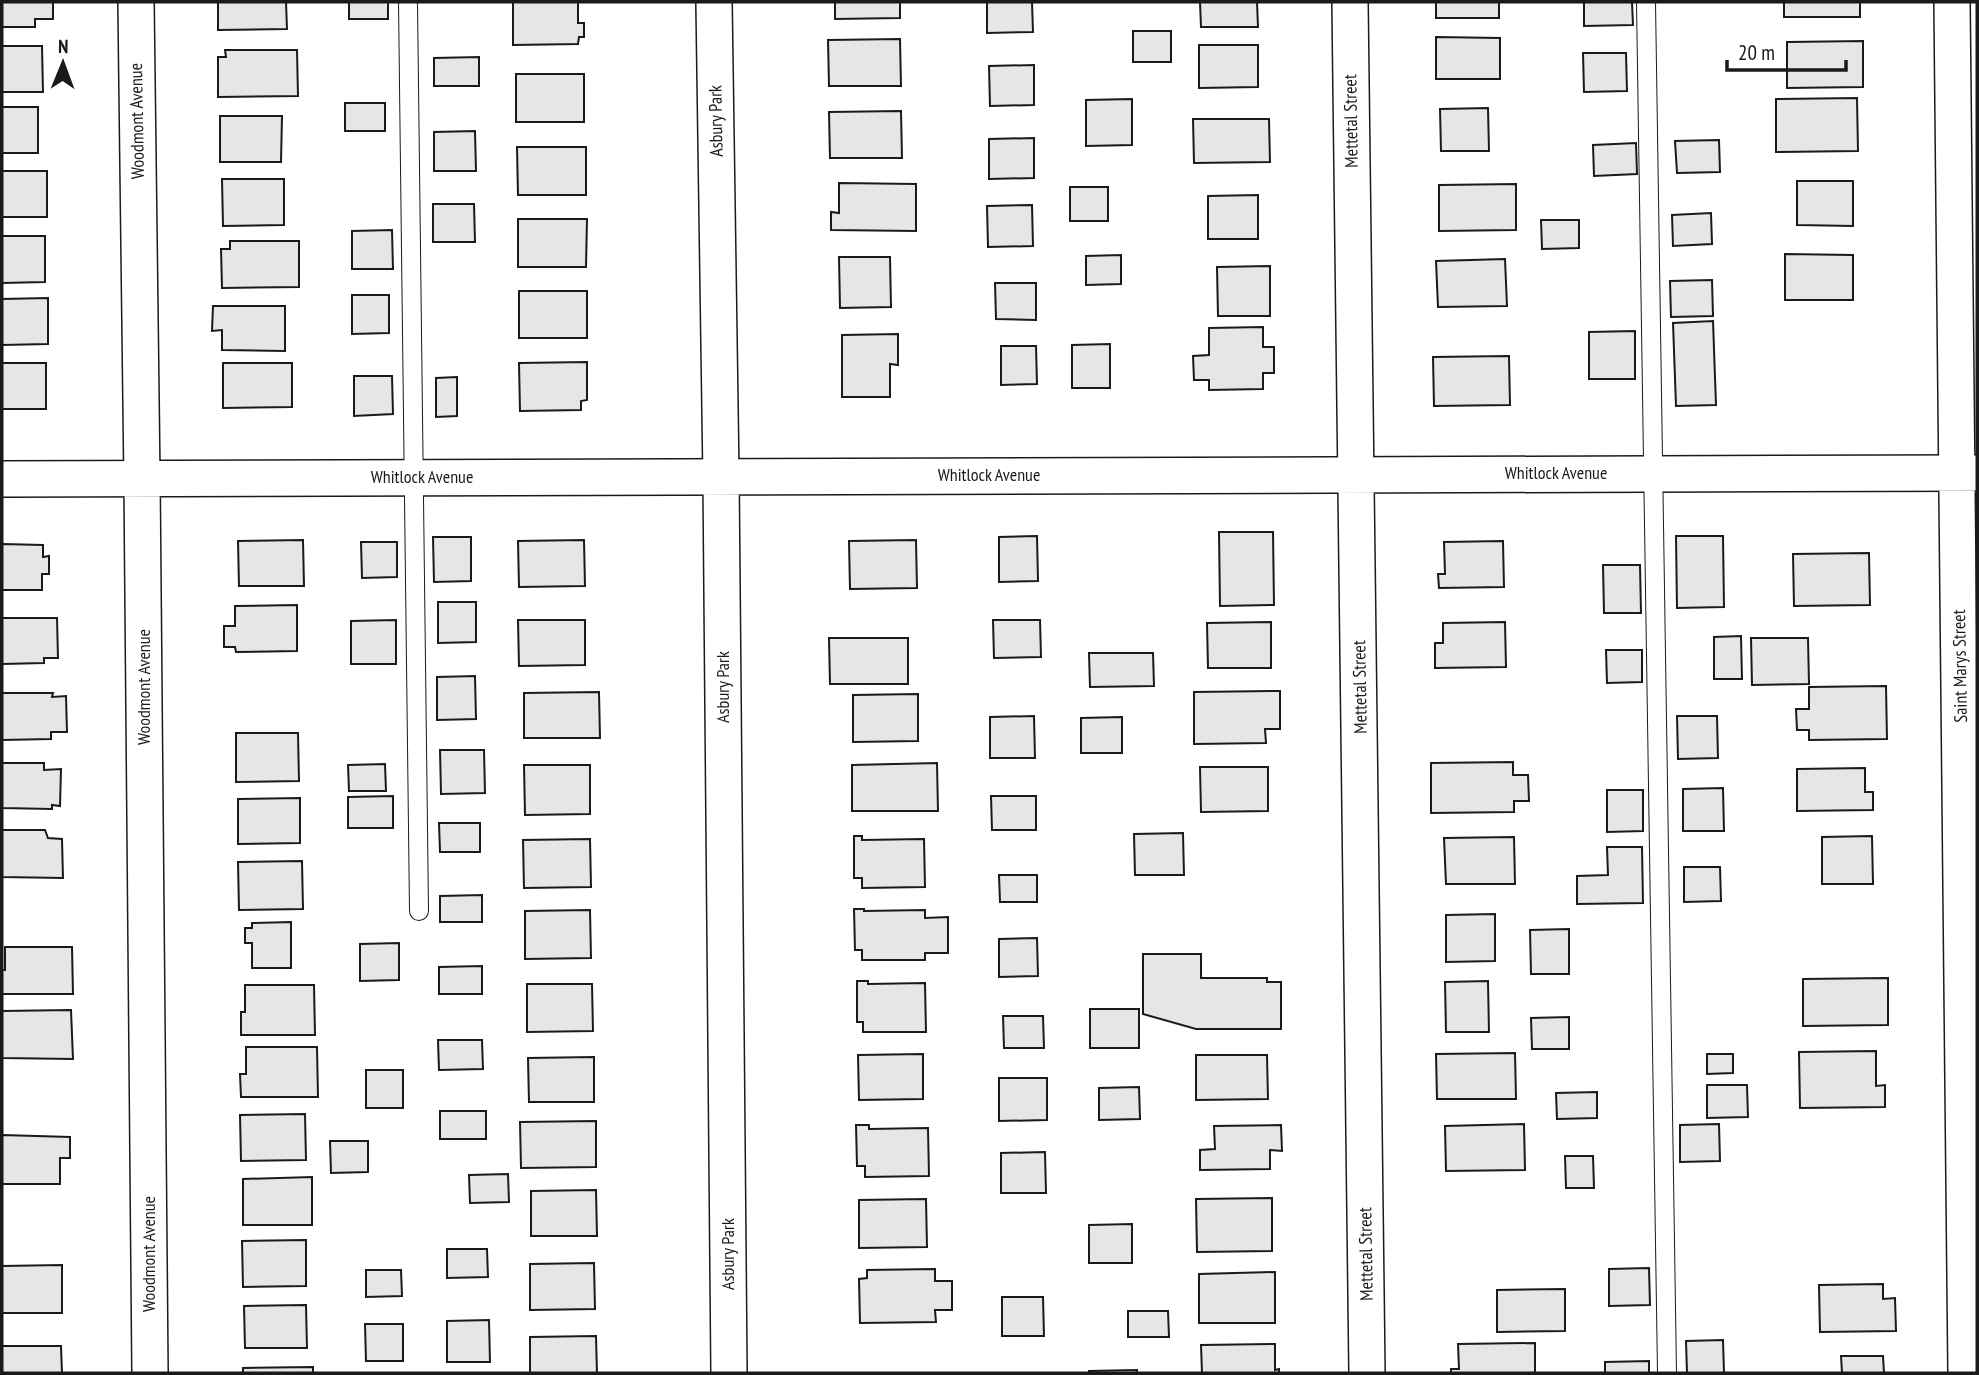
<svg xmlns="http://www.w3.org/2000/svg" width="1979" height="1375" viewBox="0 0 1979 1375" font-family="'PT Sans Narrow',sans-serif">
	<rect width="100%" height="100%" fill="#fff"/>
	<path fill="#e6e6e6" stroke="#1a1a1a" stroke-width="2" d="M 2,2 L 53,2 L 53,19 L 35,19 L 35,27 L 2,27 Z
		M 218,2 L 286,2 L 287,29 L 218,30 Z
		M 349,2 L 388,2 L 388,19 L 349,19 Z
		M 513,2 L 578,2 L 578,23 L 584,23 L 584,37 L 579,37 L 578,44 L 513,45 Z
		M 835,2 L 900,2 L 900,18 L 835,19 Z
		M 987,2 L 1032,2 L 1033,32 L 987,33 Z
		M 1200,2 L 1257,2 L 1258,27 L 1201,27 Z
		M 1436,2 L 1499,2 L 1499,18 L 1436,18 Z
		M 1584,2 L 1632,2 L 1633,25 L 1584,26 Z
		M 1784,2 L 1860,2 L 1860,17 L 1784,17 Z
		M 1133,31 L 1171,31 L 1171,62 L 1133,62 Z
		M 1436,37 L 1500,38 L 1500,79 L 1436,79 Z
		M 900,39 L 901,86 L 829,86 L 828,40 Z
		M 1863,41 L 1863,87 L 1787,88 L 1787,42 Z
		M 1199,45 L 1258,45 L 1258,87 L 1199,88 Z
		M 2,46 L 42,46 L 43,92 L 2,92 Z
		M 225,50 L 297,50 L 298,96 L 218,97 L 218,57 L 226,57 Z
		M 1583,53 L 1626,53 L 1627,91 L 1584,92 Z
		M 479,57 L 479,86 L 434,86 L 434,58 Z
		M 1034,65 L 1034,105 L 990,106 L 989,66 Z
		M 516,74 L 584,74 L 584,122 L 516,122 Z
		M 1857,98 L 1858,151 L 1776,152 L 1776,99 Z
		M 1132,99 L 1132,145 L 1086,146 L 1086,100 Z
		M 345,103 L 385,103 L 385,131 L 345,131 Z
		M 2,107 L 38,107 L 38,153 L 2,153 Z
		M 1488,108 L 1489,151 L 1441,151 L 1440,109 Z
		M 901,111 L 902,158 L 830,158 L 829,112 Z
		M 220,116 L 282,116 L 281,162 L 220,162 Z
		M 1193,119 L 1269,119 L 1270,162 L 1194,163 Z
		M 475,131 L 476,171 L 434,171 L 434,132 Z
		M 1034,138 L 1034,178 L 989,179 L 989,139 Z
		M 1719,140 L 1720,172 L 1677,173 L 1675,141 Z
		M 1636,143 L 1637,174 L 1594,176 L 1593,145 Z
		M 517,147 L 586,147 L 586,195 L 518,195 Z
		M 2,171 L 47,171 L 47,217 L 2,217 Z
		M 222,179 L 284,179 L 284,225 L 223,226 Z
		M 1797,181 L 1853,181 L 1853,226 L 1797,225 Z
		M 839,183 L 916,184 L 916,231 L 831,230 L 831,212 L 839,213 Z
		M 1516,184 L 1516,230 L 1439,231 L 1439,185 Z
		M 1070,187 L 1108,187 L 1108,221 L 1070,221 Z
		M 1258,195 L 1258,239 L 1208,239 L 1208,196 Z
		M 433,204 L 474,204 L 475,242 L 433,242 Z
		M 1032,205 L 1033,246 L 988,247 L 987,206 Z
		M 1711,213 L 1712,244 L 1673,246 L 1672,215 Z
		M 518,219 L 587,219 L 586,267 L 518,267 Z
		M 1541,220 L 1579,220 L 1579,248 L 1542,249 Z
		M 392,230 L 393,269 L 352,269 L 352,231 Z
		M 2,236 L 45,236 L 45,282 L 2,283 Z
		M 230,241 L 299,241 L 299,287 L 222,288 L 221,249 L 230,249 Z
		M 1785,254 L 1853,255 L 1853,300 L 1785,300 Z
		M 1121,255 L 1121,284 L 1086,285 L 1086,256 Z
		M 839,257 L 890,257 L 891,307 L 840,308 Z
		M 1505,259 L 1507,306 L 1438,307 L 1436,261 Z
		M 1270,266 L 1270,316 L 1218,316 L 1217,267 Z
		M 1712,280 L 1713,316 L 1671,317 L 1670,281 Z
		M 995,283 L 1036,283 L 1036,320 L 996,319 Z
		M 519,291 L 587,291 L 587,338 L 519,338 Z
		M 352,295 L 389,295 L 389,333 L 352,334 Z
		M 48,298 L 48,344 L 2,345 L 2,299 Z
		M 213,306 L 285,306 L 285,351 L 222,350 L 222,330 L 212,331 Z
		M 1713,321 L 1716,405 L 1676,406 L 1673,323 Z
		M 1263,327 L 1263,347 L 1274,347 L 1274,373 L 1263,373 L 1263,389 L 1209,390 L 1209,380 L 1194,380 L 1193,356 L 1209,355 L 1209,328 Z
		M 1635,331 L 1635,379 L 1589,379 L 1589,332 Z
		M 898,334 L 898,365 L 890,364 L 890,397 L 842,397 L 842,335 Z
		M 1110,344 L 1110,388 L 1072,388 L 1072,345 Z
		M 1001,346 L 1036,346 L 1037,384 L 1001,385 Z
		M 1509,356 L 1510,405 L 1434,406 L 1433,357 Z
		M 587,362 L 587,400 L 581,401 L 581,410 L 520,411 L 519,363 Z
		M 2,363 L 46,363 L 46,409 L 2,409 Z
		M 223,363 L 292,363 L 292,407 L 223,408 Z
		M 354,376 L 392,376 L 393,414 L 354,416 Z
		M 457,377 L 457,416 L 436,417 L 436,378 Z
		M 1219,532 L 1273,532 L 1274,605 L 1220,606 Z
		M 1037,536 L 1038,581 L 999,582 L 999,537 Z
		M 1676,536 L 1723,536 L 1724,607 L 1677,608 Z
		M 433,537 L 471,537 L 471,581 L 434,582 Z
		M 303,540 L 304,586 L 239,586 L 238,541 Z
		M 584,540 L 585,586 L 519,587 L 518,541 Z
		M 916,540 L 917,588 L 850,589 L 849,541 Z
		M 1503,541 L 1504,587 L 1439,588 L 1438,574 L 1445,574 L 1444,542 Z
		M 361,542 L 397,542 L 397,577 L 362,578 Z
		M 2,544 L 43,545 L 43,557 L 49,556 L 49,574 L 42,574 L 42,590 L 2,590 Z
		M 1869,553 L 1870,605 L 1794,606 L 1793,554 Z
		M 1603,565 L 1640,565 L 1641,613 L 1604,613 Z
		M 438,602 L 476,602 L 476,642 L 438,643 Z
		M 297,605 L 297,651 L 236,652 L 235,647 L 224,647 L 224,626 L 235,626 L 235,606 Z
		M 2,618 L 57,618 L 58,658 L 44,658 L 44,663 L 2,664 Z
		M 396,620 L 396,664 L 351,664 L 351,621 Z
		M 518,620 L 585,620 L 585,665 L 519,666 Z
		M 993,620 L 1040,620 L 1041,657 L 994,658 Z
		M 1271,622 L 1271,668 L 1208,668 L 1207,623 Z
		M 1505,622 L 1506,667 L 1435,668 L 1435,643 L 1443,643 L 1443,623 Z
		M 1741,636 L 1742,679 L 1714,679 L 1714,637 Z
		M 829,638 L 908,638 L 908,684 L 830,684 Z
		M 1751,638 L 1808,638 L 1809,684 L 1752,685 Z
		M 1606,650 L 1642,650 L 1642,682 L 1607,683 Z
		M 1089,653 L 1153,653 L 1154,686 L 1090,687 Z
		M 475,676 L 476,719 L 437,720 L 437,677 Z
		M 1886,686 L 1887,739 L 1809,740 L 1809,730 L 1797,730 L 1796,709 L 1809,709 L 1809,687 Z
		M 1280,691 L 1280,729 L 1265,729 L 1266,743 L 1194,744 L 1194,692 Z
		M 599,692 L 600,738 L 524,738 L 524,693 Z
		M 2,693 L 53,693 L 52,697 L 66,696 L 67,732 L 51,732 L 51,739 L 2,740 Z
		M 918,694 L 918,741 L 853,742 L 853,695 Z
		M 1034,716 L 1035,758 L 990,758 L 990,717 Z
		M 1677,716 L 1717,716 L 1718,758 L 1678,759 Z
		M 1122,717 L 1122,753 L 1081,753 L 1081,718 Z
		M 236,733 L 298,733 L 299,781 L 236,782 Z
		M 440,750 L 484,750 L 485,793 L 441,794 Z
		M 1513,762 L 1513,775 L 1528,775 L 1529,801 L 1514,801 L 1514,812 L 1431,813 L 1431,763 Z
		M 2,763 L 44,763 L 44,770 L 61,769 L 60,806 L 52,805 L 52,809 L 2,808 Z
		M 937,763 L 938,811 L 852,811 L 852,765 Z
		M 385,764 L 386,791 L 349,791 L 348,765 Z
		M 524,765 L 590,765 L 590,814 L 525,815 Z
		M 1200,767 L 1268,767 L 1268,811 L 1201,812 Z
		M 1865,768 L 1865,792 L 1873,792 L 1873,810 L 1797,811 L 1797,769 Z
		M 1723,788 L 1724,831 L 1683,831 L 1683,789 Z
		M 1607,790 L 1643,790 L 1643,831 L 1607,832 Z
		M 393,796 L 393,828 L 348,828 L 348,797 Z
		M 991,796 L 1036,796 L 1036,830 L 992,830 Z
		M 300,798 L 300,843 L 238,844 L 238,799 Z
		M 439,823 L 480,823 L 480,852 L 440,852 Z
		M 2,830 L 45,830 L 48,838 L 62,839 L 63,878 L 2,877 Z
		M 1183,833 L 1184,875 L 1135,875 L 1134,834 Z
		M 854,836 L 862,836 L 862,840 L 924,839 L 925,887 L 862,888 L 862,878 L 854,878 Z
		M 1872,836 L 1873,884 L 1822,884 L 1822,837 Z
		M 1514,837 L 1515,884 L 1446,884 L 1444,838 Z
		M 590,839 L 591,887 L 524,888 L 523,840 Z
		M 1607,847 L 1642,847 L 1643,903 L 1577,904 L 1577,876 L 1608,875 Z
		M 302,861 L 303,909 L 239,910 L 238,862 Z
		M 1684,867 L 1720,867 L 1721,901 L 1684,902 Z
		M 999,875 L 1037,875 L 1037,902 L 1000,902 Z
		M 482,895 L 482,922 L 440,922 L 440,896 Z
		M 854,909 L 864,909 L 864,911 L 925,910 L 925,918 L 948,917 L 948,953 L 925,953 L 925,960 L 862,960 L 862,950 L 855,950 Z
		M 590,910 L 591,958 L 525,959 L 525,911 Z
		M 1495,914 L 1495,961 L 1446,962 L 1446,915 Z
		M 291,922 L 291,968 L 252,968 L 252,943 L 245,943 L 245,928 L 252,928 L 252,923 Z
		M 1569,929 L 1569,974 L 1531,974 L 1530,930 Z
		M 1037,938 L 1038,976 L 999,977 L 999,939 Z
		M 399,943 L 399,980 L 360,981 L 360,944 Z
		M 5,947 L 72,947 L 73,994 L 2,994 L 2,970 L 5,970 Z
		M 1143,954 L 1201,954 L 1201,978 L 1267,978 L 1267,982 L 1281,982 L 1281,1029 L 1196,1029 L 1143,1014 Z
		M 482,966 L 482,994 L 439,994 L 439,967 Z
		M 1888,978 L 1888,1025 L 1803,1026 L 1803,979 Z
		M 857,981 L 868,981 L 868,984 L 925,983 L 926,1032 L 863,1032 L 863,1022 L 857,1022 Z
		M 1488,981 L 1489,1032 L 1446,1032 L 1445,982 Z
		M 527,984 L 592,984 L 593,1031 L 527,1032 Z
		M 245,985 L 314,985 L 315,1035 L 241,1035 L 241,1012 L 245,1012 Z
		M 1090,1009 L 1139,1009 L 1139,1048 L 1090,1048 Z
		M 71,1010 L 73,1059 L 2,1058 L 2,1011 Z
		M 1003,1016 L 1043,1016 L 1044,1048 L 1004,1048 Z
		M 1569,1017 L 1569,1049 L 1532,1049 L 1531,1018 Z
		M 438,1040 L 482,1040 L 483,1069 L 439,1070 Z
		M 246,1047 L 317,1047 L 318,1097 L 241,1097 L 240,1074 L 246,1074 Z
		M 1876,1051 L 1876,1086 L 1885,1085 L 1885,1107 L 1800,1108 L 1799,1052 Z
		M 1515,1053 L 1516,1099 L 1437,1099 L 1436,1054 Z
		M 923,1054 L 923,1099 L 859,1100 L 858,1055 Z
		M 1707,1054 L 1733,1054 L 1733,1073 L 1707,1074 Z
		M 1196,1055 L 1267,1055 L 1268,1099 L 1196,1100 Z
		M 594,1057 L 594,1102 L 529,1102 L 528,1058 Z
		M 366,1070 L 403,1070 L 403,1108 L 366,1108 Z
		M 999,1078 L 1047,1078 L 1047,1120 L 999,1121 Z
		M 1707,1085 L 1747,1085 L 1748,1117 L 1707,1118 Z
		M 1139,1087 L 1140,1119 L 1099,1120 L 1099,1088 Z
		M 1597,1092 L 1597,1118 L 1557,1119 L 1556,1093 Z
		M 440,1111 L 486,1111 L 486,1139 L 440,1139 Z
		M 305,1114 L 306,1160 L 241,1161 L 240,1115 Z
		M 596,1121 L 596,1167 L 521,1168 L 520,1122 Z
		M 1524,1124 L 1525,1170 L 1446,1171 L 1445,1126 Z
		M 1719,1124 L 1720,1161 L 1680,1162 L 1680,1125 Z
		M 856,1125 L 869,1125 L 869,1129 L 928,1128 L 929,1176 L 865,1177 L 865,1166 L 857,1166 Z
		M 1281,1125 L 1282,1151 L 1270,1150 L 1270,1169 L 1200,1170 L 1200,1150 L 1215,1149 L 1214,1126 Z
		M 2,1135 L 70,1137 L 70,1158 L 60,1158 L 60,1184 L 2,1184 Z
		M 330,1141 L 368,1141 L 368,1172 L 331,1173 Z
		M 1045,1152 L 1046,1193 L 1001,1193 L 1001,1153 Z
		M 1565,1156 L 1593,1156 L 1594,1188 L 1566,1188 Z
		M 508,1174 L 509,1202 L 470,1203 L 469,1175 Z
		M 312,1177 L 312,1225 L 243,1225 L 243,1179 Z
		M 596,1190 L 597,1236 L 531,1236 L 531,1191 Z
		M 1272,1198 L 1272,1251 L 1197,1252 L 1196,1199 Z
		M 926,1199 L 927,1247 L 859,1248 L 859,1200 Z
		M 1132,1224 L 1132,1263 L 1089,1263 L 1089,1225 Z
		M 306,1240 L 306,1286 L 243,1287 L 242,1241 Z
		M 447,1249 L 487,1249 L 488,1277 L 447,1278 Z
		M 594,1263 L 595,1309 L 530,1310 L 530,1264 Z
		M 62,1265 L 62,1313 L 2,1313 L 2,1266 Z
		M 1649,1268 L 1650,1305 L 1609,1306 L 1609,1269 Z
		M 935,1269 L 935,1281 L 952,1281 L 952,1310 L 935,1310 L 936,1322 L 860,1323 L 859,1279 L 867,1278 L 867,1270 Z
		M 366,1270 L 401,1270 L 402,1296 L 366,1297 Z
		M 1275,1272 L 1275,1323 L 1199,1323 L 1199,1274 Z
		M 1883,1284 L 1883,1299 L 1895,1298 L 1896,1331 L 1820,1332 L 1819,1285 Z
		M 1565,1289 L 1565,1331 L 1497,1332 L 1497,1290 Z
		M 1002,1297 L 1043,1297 L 1044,1336 L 1002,1336 Z
		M 306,1305 L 307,1348 L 245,1348 L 244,1306 Z
		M 1128,1311 L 1168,1311 L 1169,1337 L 1128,1337 Z
		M 489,1320 L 490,1362 L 447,1362 L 447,1321 Z
		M 365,1324 L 403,1324 L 403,1361 L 366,1361 Z
		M 596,1336 L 597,1373 L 530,1373 L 530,1337 Z
		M 1723,1340 L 1724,1373 L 1687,1373 L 1686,1341 Z
		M 1535,1343 L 1535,1373 L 1451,1373 L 1451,1369 L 1459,1369 L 1458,1344 Z
		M 1275,1344 L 1275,1370 L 1279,1369 L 1279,1373 L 1202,1373 L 1201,1345 Z
		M 2,1346 L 61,1346 L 62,1373 L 2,1373 Z
		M 1841,1356 L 1883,1356 L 1884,1373 L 1842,1373 Z
		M 1649,1361 L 1649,1373 L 1605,1373 L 1605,1362 Z
		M 313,1367 L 313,1373 L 243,1373 L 243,1368 Z
		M 1137,1370 L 1137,1373 L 1089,1373 L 1089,1371 Z"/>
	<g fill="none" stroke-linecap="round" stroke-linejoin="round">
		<g stroke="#1a1a1a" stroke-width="20">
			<path id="service" d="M 408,2 L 419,911
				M 1646,2 L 1667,1373"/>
		</g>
		<g stroke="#1a1a1a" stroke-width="38">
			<path id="minor" d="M 136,2 L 142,480 L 150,1373
				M 714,2 L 721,477 L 729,1373
				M 1350,2 L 1367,1373
				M 1952,2 L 1966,1373
				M 2,479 L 1977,473"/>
		</g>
		<use href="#service" stroke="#fff" stroke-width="18"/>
		<use href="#minor" stroke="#fff" stroke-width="35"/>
	</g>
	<g text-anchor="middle" stroke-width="5" stroke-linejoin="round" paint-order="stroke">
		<g font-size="18" fill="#1a1a1a" stroke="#fff">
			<text transform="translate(137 121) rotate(-91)" y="6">Woodmont Avenue</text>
			<text transform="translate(716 121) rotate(-91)" y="6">Asbury Park</text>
			<text transform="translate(1351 121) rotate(-91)" y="6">Mettetal Street</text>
			<text x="1556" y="479">Whitlock Avenue</text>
			<text x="989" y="481">Whitlock Avenue</text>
			<text x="422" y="483">Whitlock Avenue</text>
			<text transform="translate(1960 666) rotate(-91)" y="6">Saint Marys Street</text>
			<text transform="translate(144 687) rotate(-90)" y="6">Woodmont Avenue</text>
			<text transform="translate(723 687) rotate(-90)" y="6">Asbury Park</text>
			<text transform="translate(1360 687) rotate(-91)" y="6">Mettetal Street</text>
			<text transform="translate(149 1254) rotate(-90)" y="6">Woodmont Avenue</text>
			<text transform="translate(728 1254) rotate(-90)" y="6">Asbury Park</text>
			<text transform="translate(1366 1254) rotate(-91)" y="6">Mettetal Street</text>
		</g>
	</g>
	<rect width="1979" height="1375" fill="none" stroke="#1a1a1a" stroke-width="7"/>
	<g transform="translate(63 63) rotate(1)" stroke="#ffffff" stroke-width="5" paint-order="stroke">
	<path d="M0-5L12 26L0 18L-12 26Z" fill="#1a1a1a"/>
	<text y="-10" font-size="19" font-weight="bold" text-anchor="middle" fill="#1a1a1a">N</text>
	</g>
	<path d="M1727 60v10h119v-10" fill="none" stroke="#1a1a1a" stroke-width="3.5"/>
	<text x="1738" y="60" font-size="21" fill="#1a1a1a" stroke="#ffffff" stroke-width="5" paint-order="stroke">20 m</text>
</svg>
